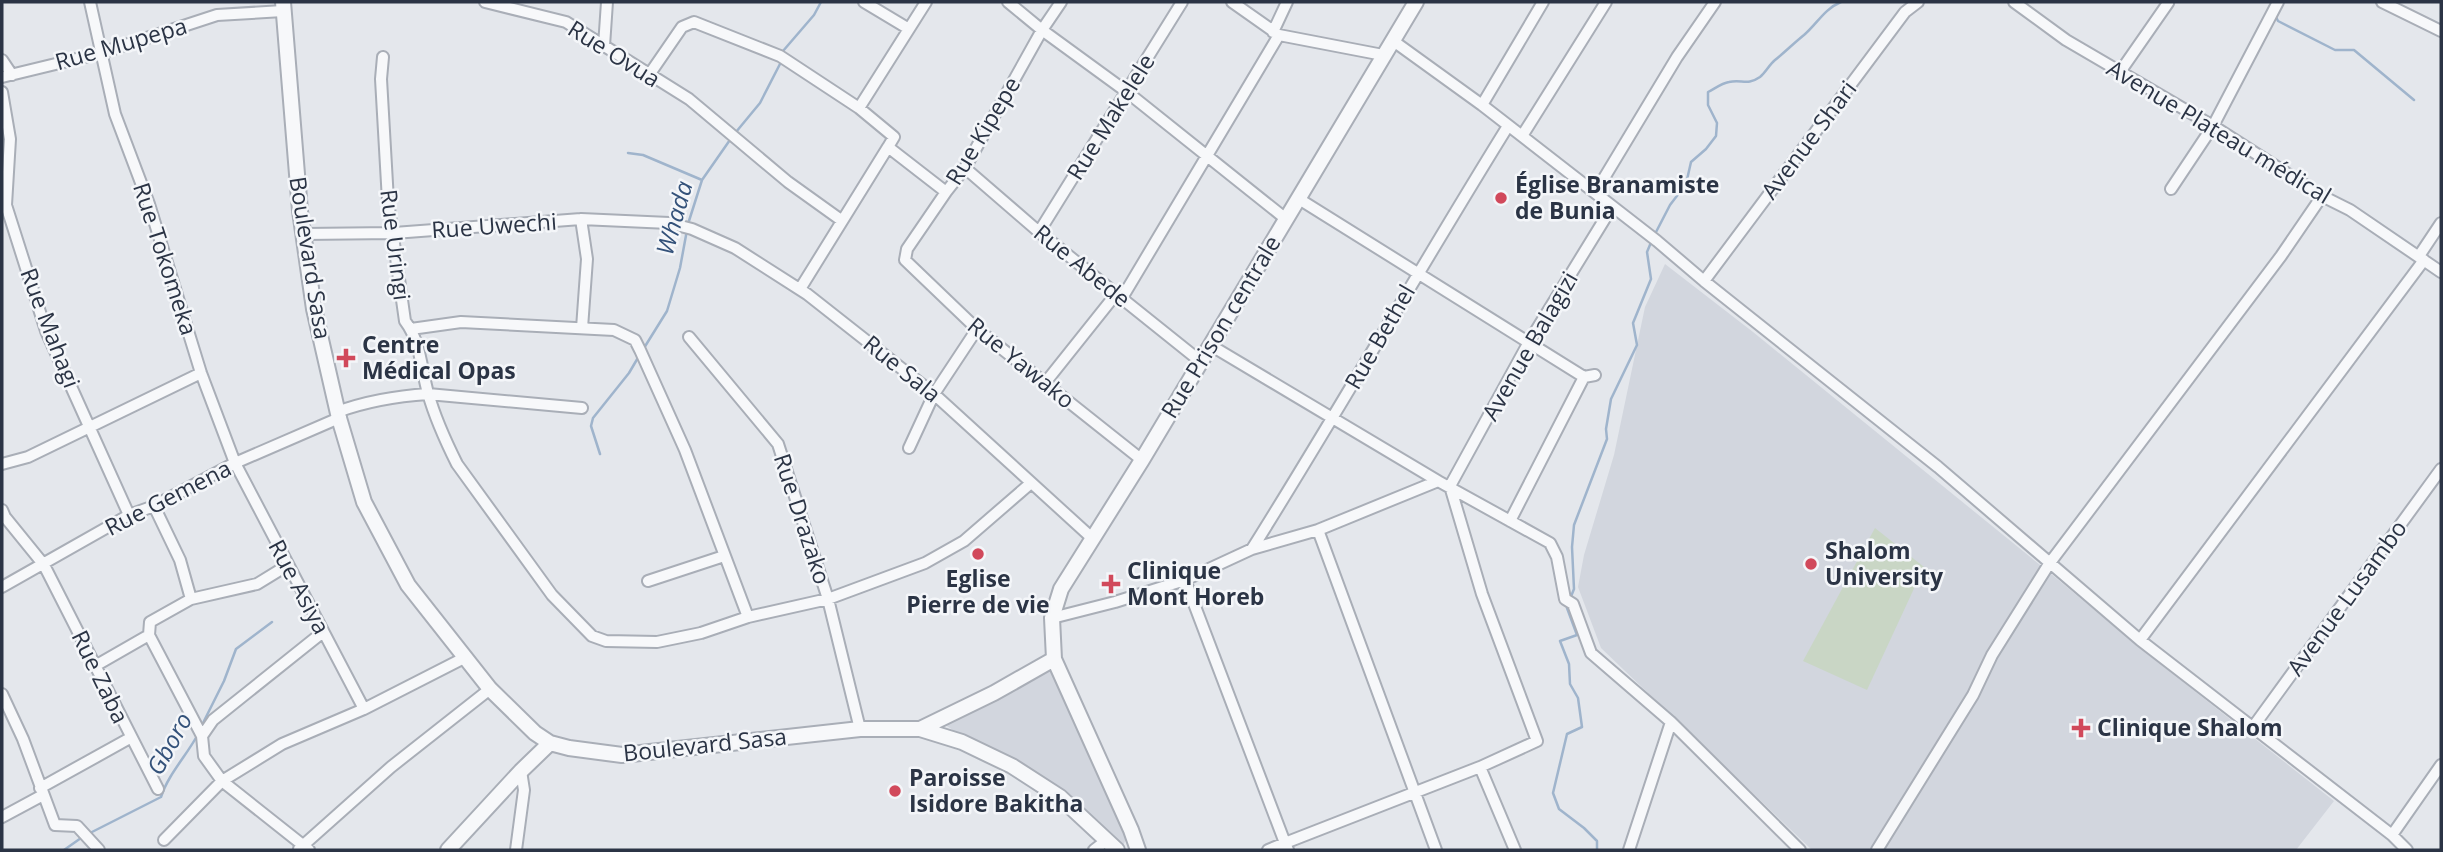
<svg xmlns="http://www.w3.org/2000/svg" width="2443" height="852" viewBox="0 0 2443 852" font-family="'Open Sans',sans-serif">
	<rect width="100%" height="100%" fill="#e4e7ec"/>
	<path fill="#d2d6de" d="M 1665,264 L 1753,332 L 2050,573 L 2145,652 L 2334,801 L 2296,850 L 1812,850 L 1601,648 L 1578,587 L 1584,555 L 1614,455 L 1645,307 Z
		M 1053,668 L 1129,832 L 1123,846 L 1042,776 L 966,739 L 941,722 Z"/>
	<path fill="#c9d6c5" d="M 1875,528 L 1924,567 L 1867,690 L 1803,661 Z"/>
	<g fill="none" stroke-linecap="round" stroke-linejoin="round">
		<path stroke="#9fb4cc" stroke-width="2.5" d="M 2275,15 L 2278,21 L 2335,50 L 2354,50 L 2414,100
			M 782,55 L 783,51 L 814,15 L 821,2
			M 736,132 L 760,103 L 781,62
			M 628,153 L 643,155 L 702,180
			M 688,224 L 702,180 L 732,137
			M 1655,234 L 1670,205 L 1686,184 L 1691,162 L 1706,149 L 1716,136 L 1717,123 L 1708,105 L 1708,92 C 1714,89 1722,83 1729,82 C 1742,79 1747,86 1760,77 C 1766,72 1769,65 1775,60 C 1785,52 1794,43 1804,35 C 1817,24 1824,9 1841,2
			M 644,348 L 667,311 L 680,268 L 687,230
			M 600,454 L 591,426 L 593,418 L 629,373 L 639,356
			M 1570,599 L 1574,589 L 1572,547 L 1574,525 L 1607,439 L 1606,429 L 1611,399 L 1637,345 L 1633,323 L 1651,279 L 1647,252 L 1652,240
			M 1568,605 L 1567,608 L 1577,635 L 1560,641 L 1569,664 L 1570,684 L 1578,698 L 1582,727 L 1567,734 L 1553,793 L 1559,809 L 1584,828 L 1597,841 L 1597,850
			M 201,727 L 224,681 L 236,649 L 272,622
			M 90,833 L 161,797 C 168,775 186,756 197,736
			M 64,850 L 81,838"/>
		<g stroke="#a9aeb7" stroke-width="14">
			<path id="minor" d="M 90,2 L 115,114 L 149,204 L 201,373 L 235,463 L 364,709
				M 485,2 L 566,22 L 689,99 L 788,182 L 841,220
				M 864,2 L 909,29
				M 1008,2 L 1042,30 L 1127,92 L 1286,219
				M 1061,2 L 1042,30 L 965,168 L 946,192 L 907,249 L 905,260 L 977,329 L 1142,460
				M 1232,2 L 1279,35 L 1383,55
				M 2014,2 L 2066,40 L 2213,126 L 2322,196 L 2350,210 L 2441,272
				M 2382,2 L 2441,31
				M 1273,32 L 1287,2
				M 1392,40 L 1482,105 L 1657,241 L 1704,281 L 1938,467 L 2140,640 L 2392,835 L 2407,850
				M 604,46 L 607,2
				M 383,57 L 381,79 L 388,201 L 405,321 C 421,342 421,369 428,393 C 435,418 446,442 457,464 L 552,595 L 592,636 L 606,641 L 657,642 L 701,633 L 748,617 L 828,599 L 925,563 L 964,541 L 1031,483
				M 2,60 L 12,75
				M 2120,72 L 2168,3 L 2167,2
				M 649,75 L 682,27 L 694,22 L 780,56 L 859,108 L 894,137 L 888,147 L 946,192
				M 2,77 L 101,53 L 217,15 L 283,11
				M 2,92 L 10,139 L 6,205 L 46,331 L 129,515
				M 1482,105 L 1543,2
				M 859,108 L 926,2
				M 1522,136 L 1606,2
				M 965,168 L 1039,232 L 1200,361
				M 2171,189 L 2213,126 L 2278,2
				M 1595,193 L 1677,57 L 1715,2
				M 1299,199 L 1584,377 L 1595,375
				M 581,219 L 587,259 L 582,328
				M 1039,232 L 1182,2
				M 304,234 L 394,233 L 581,219 L 669,223 L 692,229 L 735,248 L 807,294 L 934,394 L 1092,538
				M 2419,256 L 2441,223
				M 1704,281 L 1905,12 L 1918,2
				M 800,289 L 888,147
				M 1122,298 L 1279,35
				M 411,329 L 461,322 L 614,330 L 635,340 L 640,350 L 685,450 L 748,617
				M 689,337 L 778,444 L 828,599 L 860,729
				M 1210,345 L 1438,481
				M 1045,383 L 1116,294
				M 337,412 C 367,401 397,396 428,394 L 582,408
				M 909,448 L 934,394 L 977,329
				M 2,464 L 28,457 L 201,373
				M 1450,486 L 1529,342 L 1612,207
				M 154,506 L 180,560 L 191,599
				M 2,510 L 5,517 L 44,565 L 158,789
				M 1510,521 L 1584,377
				M 1318,530 L 1436,850
				M 1252,549 C 1340,409 1421,266 1508,126
				M 1185,580 L 1285,843 L 1268,850
				M 648,581 L 724,556
				M 2,587 L 129,515 L 154,506 L 235,463 L 339,418
				M 1052,618 L 1115,602 L 1185,580 L 1252,549 L 1318,530 L 1438,481 L 1550,543 L 1557,557 L 1565,599 L 1573,604 L 1591,653 L 1671,722 L 1800,850
				M 2140,640 L 2424,260
				M 95,666 L 149,635
				M 2,694 L 23,739 L 55,825 L 77,826 L 99,850
				M 2253,727 L 2441,469
				M 202,736 L 149,635 L 150,622 L 191,599 L 257,584 L 288,565
				M 1480,767 L 1515,850
				M 40,788 L 130,738
				M 2,817 L 43,795
				M 2392,835 L 2441,765
				M 164,840 L 222,781 L 282,744 L 364,709 L 464,658
				M 299,849 L 391,767 L 490,689
				M 309,850 L 222,781 L 204,756 L 202,736 L 213,720 L 323,632
				M 516,850 L 524,790 L 521,771
				M 1094,850 L 1107,840
				M 1288,850 L 1285,843 L 1480,767 L 1537,741 L 1482,594 L 1450,486
				M 1629,850 L 1671,722
				M 1877,850 L 1973,695 L 1992,655 L 2049,564 L 2281,256 L 2322,196"/>
		</g>
		<g stroke="#a9aeb7" stroke-width="18">
			<path id="tertiary" d="M 283,2 L 300,211 L 314,309 L 339,418 L 364,502 L 408,585 L 490,689 L 535,733 L 550,743 L 569,748 L 622,755 L 860,729 L 920,729 L 962,742 L 1012,766 L 1060,797 L 1117,850
				M 920,729 L 994,693 L 1054,659
				M 448,850 L 521,771 L 550,743
				M 1138,850 L 1131,830 L 1054,659 L 1052,618 L 1061,589 L 1142,460 L 1416,2"/>
		</g>
		<use href="#minor" stroke="#f7f8fa" stroke-width="10"/>
		<use href="#tertiary" stroke="#f7f8fa" stroke-width="14"/>
	</g>
	<g fill="#d1495b" stroke="#f4f6f9" stroke-width="2.5">
		<circle cx="1501" cy="198" r="7"/>
		<path d="M342.5 347.5h7v7h7v7h-7v7h-7v-7h-7v-7h7z"/>
		<circle cx="978" cy="554" r="7"/>
		<circle cx="1811" cy="564" r="7"/>
		<path d="M1107.5 573.5h7v7h7v7h-7v7h-7v-7h-7v-7h7z"/>
		<path d="M2077.5 717.5h7v7h7v7h-7v7h-7v-7h-7v-7h7z"/>
		<circle cx="895" cy="791" r="7"/>
	</g>
	<g text-anchor="middle" stroke-width="5" stroke-linejoin="round" paint-order="stroke">
		<g font-size="23" fill="#2b3445" stroke="#f4f6f9">
			<text transform="translate(121 44) rotate(-16)" y="8">Rue Mupepa</text>
			<text transform="translate(614 54) rotate(32)" y="8">Rue Ovua</text>
			<text transform="translate(1111 117) rotate(-58)" y="8">Rue Makelele</text>
			<text transform="translate(983 131) rotate(-59)" y="8">Rue Kipepe</text>
			<text transform="translate(2219 132) rotate(31)" y="8">Avenue Plateau médical</text>
			<text transform="translate(1809 140) rotate(-53)" y="8">Avenue Shari</text>
			<text transform="translate(494 226) rotate(-4)" y="8">Rue Uwechi</text>
			<text transform="translate(395 245) rotate(83)" y="8">Rue Uringi</text>
			<text transform="translate(310 258) rotate(81)" y="8">Boulevard Sasa</text>
			<text transform="translate(165 259) rotate(72)" y="8">Rue Tokomeka</text>
			<text transform="translate(1082 266) rotate(39)" y="8">Rue Abede</text>
			<text transform="translate(1221 327) rotate(-59)" y="8">Rue Prison centrale</text>
			<text transform="translate(50 328) rotate(69)" y="8">Rue Mahagi</text>
			<text transform="translate(1380 337) rotate(-60)" y="8">Rue Bethel</text>
			<text transform="translate(1530 346) rotate(-60)" y="8">Avenue Balagizi</text>
			<text transform="translate(1021 363) rotate(39)" y="8">Rue Yawako</text>
			<text transform="translate(902 369) rotate(39)" y="8">Rue Sala</text>
			<text transform="translate(168 498) rotate(-27)" y="8">Rue Gemena</text>
			<text transform="translate(802 519) rotate(72)" y="8">Rue Drazako</text>
			<text transform="translate(299 587) rotate(62)" y="8">Rue Asiya</text>
			<text transform="translate(2347 598) rotate(-54)" y="8">Avenue Lusambo</text>
			<text transform="translate(100 677) rotate(64)" y="8">Rue Zaba</text>
			<text transform="translate(705 745) rotate(-6)" y="8">Boulevard Sasa</text>
		</g>
		<g font-size="23" font-weight="bold" fill="#2b3445" stroke="#f4f6f9" text-anchor="start">
			<text x="1515" y="193">Église Branamiste<tspan x="1515" dy="26">de Bunia</tspan></text>
			<text x="362" y="353">Centre<tspan x="362" dy="26">Médical Opas</tspan></text>
			<text x="1825" y="559">Shalom<tspan x="1825" dy="26">University</tspan></text>
			<text x="1127" y="579">Clinique<tspan x="1127" dy="26">Mont Horeb</tspan></text>
			<text x="978" y="587" text-anchor="middle">Eglise<tspan x="978" dy="26">Pierre de vie</tspan></text>
			<text x="2097" y="736">Clinique Shalom</text>
			<text x="909" y="786">Paroisse<tspan x="909" dy="26">Isidore Bakitha</tspan></text>
		</g>
		<g font-size="24" font-style="italic" fill="#34527a" stroke="#f4f6f9">
			<text transform="translate(675 218) rotate(-74)" y="8">Whada</text>
			<text transform="translate(170 744) rotate(-61)" y="8">Gboro</text>
		</g>
	</g>
	<rect width="2443" height="852" fill="none" stroke="#2b3445" stroke-width="7"/>
</svg>
